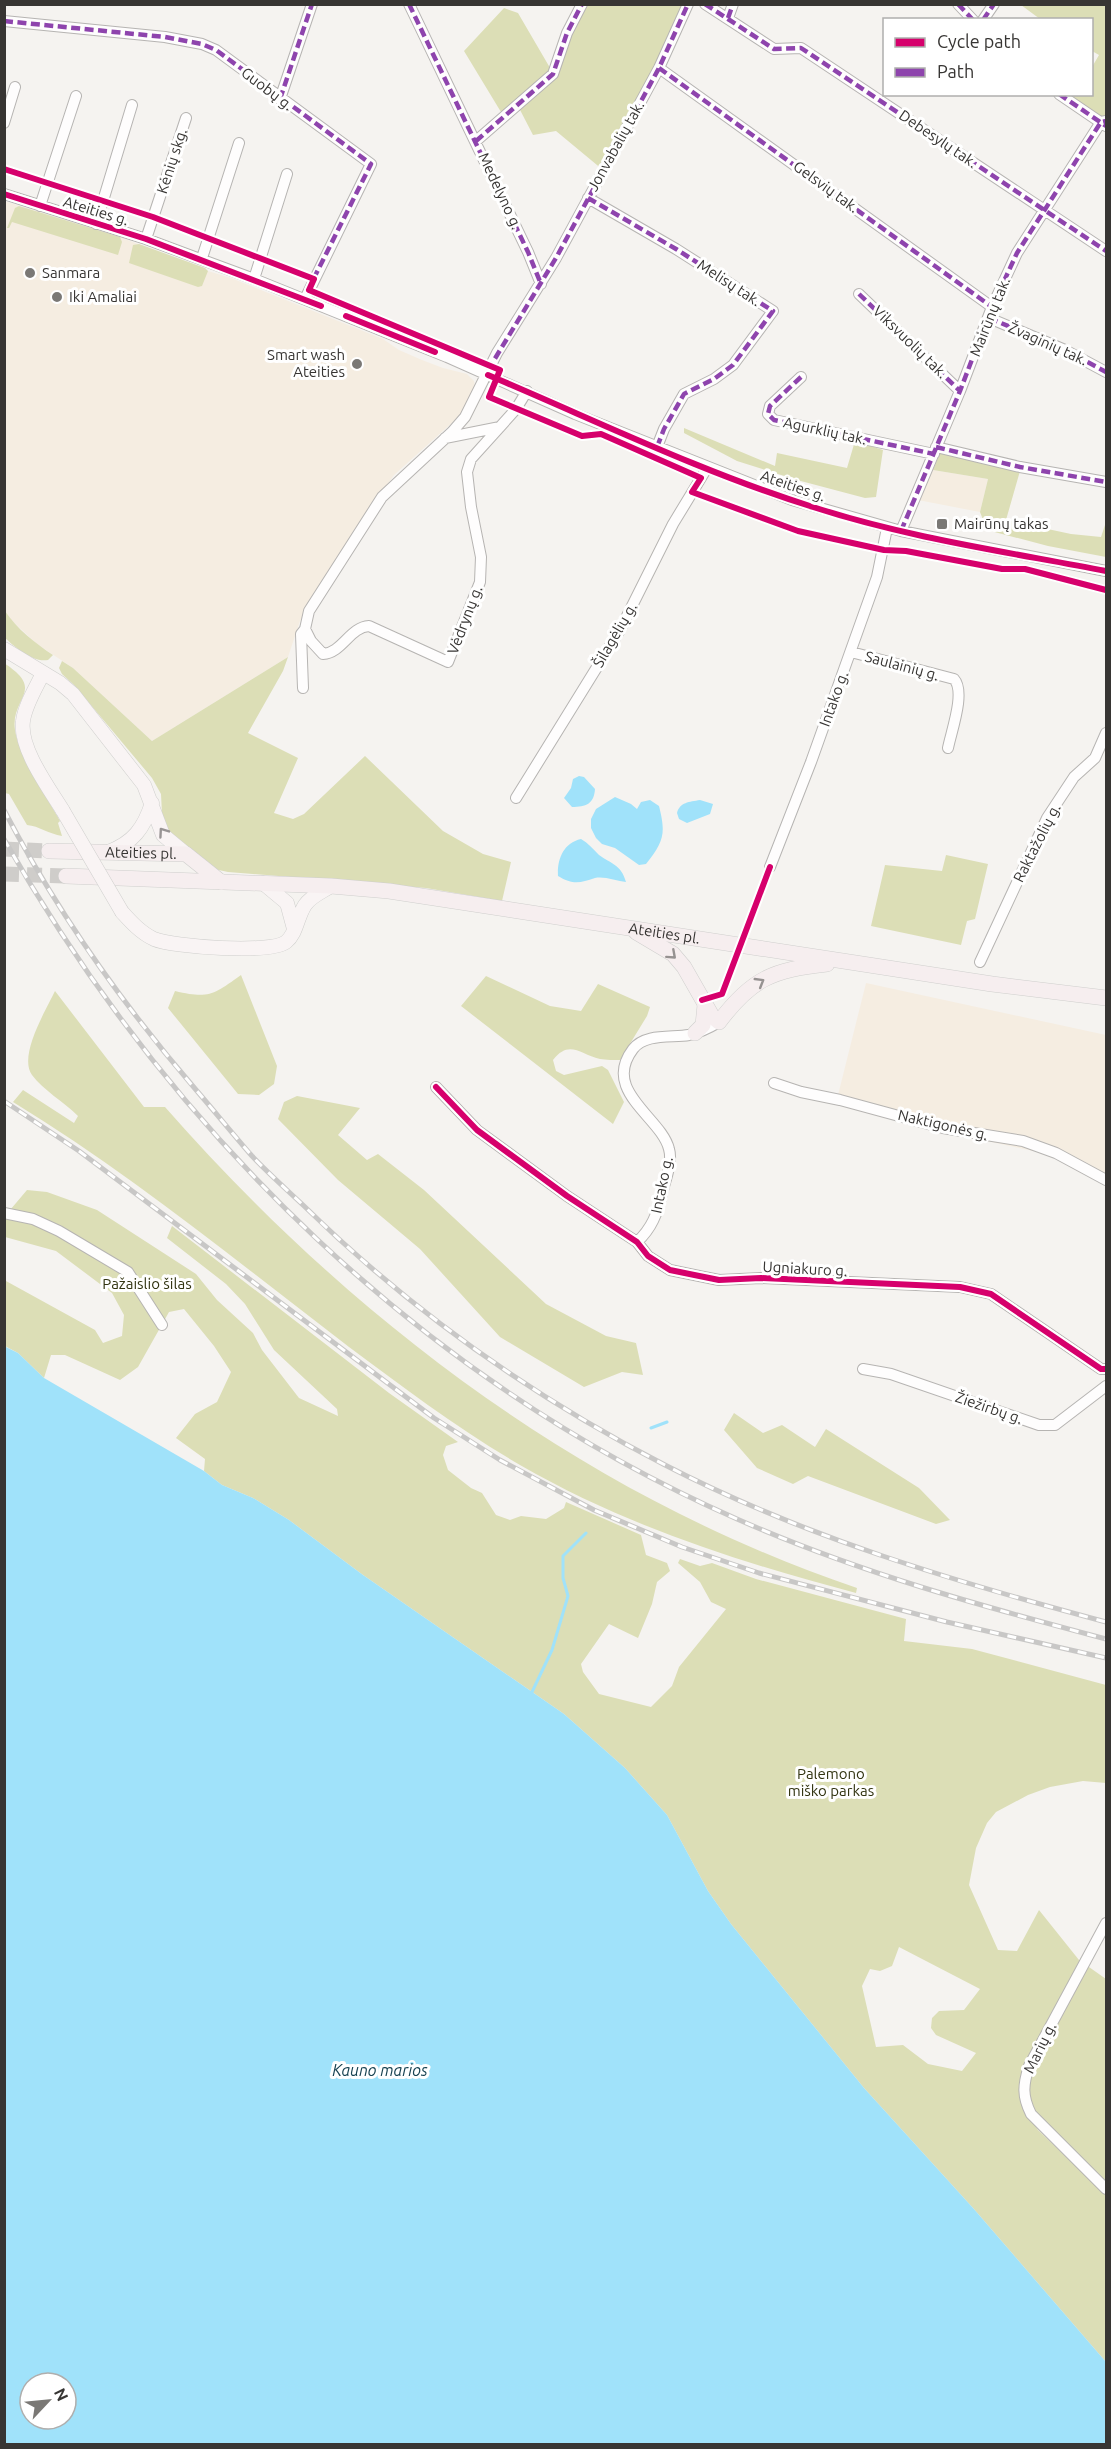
<svg xmlns="http://www.w3.org/2000/svg" width="1111" height="2449" viewBox="0 0 1111 2449" font-family="Ubuntu,sans-serif">
	<rect width="100%" height="100%" fill="#f5f3f0"/>
	<path fill="#f5ede1" d="M 4,201 L 120,237 L 208,271 L 231,278 L 383,339 L 399,350 L 422,360 L 443,368 L 467,374 L 474,381 L 475,386 L 464,412 L 394,475 L 363,519 L 300,621 L 288,657 L 152,741 L 73,668 L 37,644 L 11,620 L 5,611 Z
		M 933,470 L 988,479 L 980,512 L 918,500 Z
		M 866,983 L 1106,1035 L 1106,1185 L 1056,1156 L 945,1132 L 836,1103 Z"/>
	<path fill="#dcdeb6" fill-rule="evenodd" d="M 582,5 L 688,5 L 603,170 L 556,131 L 533,135 L 518,106 L 504,117 L 464,51 L 504,8 L 518,13 L 553,73 Z
		M 1021,5 L 1106,5 L 1106,126 L 1069,101 L 1073,95 L 1092,94 L 1092,67 L 1099,55 L 1092,51 L 1092,20 L 1040,19 Z
		M 19,206 L 120,237 L 122,242 L 118,255 L 12,222 L 9,228 L 7,228 L 15,208 Z
		M 139,244 L 205,268 L 208,271 L 202,286 L 198,287 L 129,263 L 133,245 Z
		M 684,428 L 775,466 L 777,453 L 847,468 L 855,441 L 883,450 L 876,497 L 865,498 L 797,480 L 737,461 L 684,433 Z
		M 941,451 L 1020,471 L 1006,520 L 1071,534 L 1101,537 L 1106,522 L 1106,557 L 1048,546 L 987,530 L 980,512 L 988,479 L 933,470 Z
		M 5,611 C 17,629 35,643 53,655 L 48,660 C 33,663 15,647 5,638 Z
		M 288,657 L 283,671 L 248,733 L 298,758 L 274,813 L 293,819 L 304,814 L 365,756 L 443,831 L 483,854 L 511,862 L 502,901 L 426,888 L 228,872 L 214,869 L 174,837 L 164,825 L 162,814 L 161,794 L 152,778 L 74,685 L 62,674 L 59,668 L 62,661 L 73,668 L 152,741 Z
		M 4,663 C 47,691 10,697 15,730 C 19,757 47,797 60,821 L 58,823 L 62,836 C 49,834 39,826 27,825 L 9,794 L 5,793 Z
		M 946,855 L 988,864 L 975,919 L 967,921 L 961,945 L 871,926 L 885,865 L 942,871 Z
		M 241,975 L 277,1066 L 274,1084 L 259,1095 L 238,1094 L 168,1008 L 175,991 C 209,999 213,995 241,975 Z
		M 486,976 L 550,1006 L 581,1011 L 598,984 L 650,1007 L 647,1016 L 620,1060 C 614,1060 606,1060 600,1059 C 580,1054 569,1039 553,1060 L 556,1071 L 564,1075 L 602,1066 L 608,1070 L 624,1102 L 613,1124 L 461,1006 Z
		M 55,991 L 144,1107 L 165,1107 C 352,1320 585,1496 857,1588 L 856,1593 C 739,1562 626,1526 520,1465 C 460,1430 404,1388 349,1347 C 239,1263 131,1174 13,1102 L 23,1090 L 74,1123 L 78,1116 C 64,1102 43,1090 32,1075 C 18,1056 46,1010 55,991 Z
		M 297,1096 L 360,1108 L 338,1135 L 367,1160 L 378,1154 L 424,1190 L 546,1304 L 606,1336 L 636,1343 L 643,1375 L 622,1372 L 584,1387 L 500,1337 L 420,1249 L 338,1180 L 278,1119 L 284,1102 Z
		M 27,1190 L 47,1192 L 97,1210 L 196,1274 L 217,1300 L 253,1333 L 262,1350 L 299,1398 L 338,1416 L 337,1409 L 274,1350 L 245,1304 L 226,1284 L 167,1238 L 172,1226 L 389,1393 L 458,1442 L 446,1446 L 443,1455 L 448,1470 L 471,1488 L 482,1493 L 496,1515 L 510,1520 L 521,1516 L 546,1519 L 564,1508 L 566,1502 L 641,1535 L 646,1555 L 667,1563 L 670,1571 L 657,1582 L 652,1604 L 638,1638 L 609,1624 L 581,1664 L 583,1672 L 599,1694 L 651,1707 L 672,1686 L 679,1667 L 726,1609 L 711,1602 L 700,1582 L 678,1563 L 680,1559 L 700,1566 L 712,1563 L 756,1579 L 906,1619 L 904,1641 L 972,1649 L 1106,1685 L 1106,1783 L 1083,1781 L 1050,1787 L 1028,1795 L 996,1812 L 987,1823 L 976,1848 L 969,1885 L 998,1950 L 1017,1951 L 1039,1910 L 1079,1960 L 1106,1979 L 1106,2183 L 1027,2112 L 1038,2130 L 1106,2195 L 1106,2362 L 973,2208 L 864,2088 L 731,1924 L 708,1891 L 667,1815 L 625,1768 L 564,1714 L 363,1575 L 289,1520 L 253,1498 L 222,1485 L 204,1471 L 205,1459 L 176,1438 L 195,1414 L 217,1402 L 231,1372 L 214,1346 L 184,1309 L 169,1312 L 138,1367 L 120,1380 L 65,1355 L 51,1355 L 44,1378 L 18,1353 L 5,1346 L 6,1281 L 95,1330 L 103,1343 L 122,1336 L 124,1315 L 112,1293 L 56,1251 L 5,1237 L 5,1216 ZM 899,1947 L 980,1989 L 964,2010 L 939,2011 L 932,2018 L 931,2028 L 936,2035 L 976,2053 L 962,2071 L 928,2064 L 903,2045 L 876,2047 L 862,1986 L 870,1969 L 880,1971 L 892,1966 Z
		M 734,1413 L 763,1433 L 782,1425 L 815,1447 L 826,1429 L 919,1488 L 950,1520 L 936,1524 L 808,1476 L 793,1484 L 757,1468 L 724,1430 Z"/>
	<path fill="#a0e2fa" fill-rule="evenodd" d="M 579,776 L 584,777 L 595,789 C 594,804 586,807 572,807 L 564,798 L 571,788 L 573,779 Z
		M 615,797 L 631,804 L 637,809 L 641,802 L 650,800 L 659,806 C 666,834 664,841 646,864 L 639,865 L 615,848 L 602,844 L 596,838 L 591,828 L 591,819 L 596,809 Z
		M 700,800 L 713,804 L 710,814 L 687,823 L 679,819 L 677,813 C 680,802 689,802 700,800 Z
		M 581,839 C 588,843 593,849 599,855 C 611,864 621,864 626,882 C 617,881 604,876 595,878 C 580,883 573,885 558,876 C 557,860 563,843 581,839 Z
		M 4,1346 L 18,1353 L 44,1378 L 204,1471 L 222,1485 L 253,1498 L 289,1520 L 363,1575 L 564,1714 L 625,1768 L 667,1815 L 708,1891 L 731,1924 L 864,2088 L 973,2208 L 1106,2362 L 1106,2444 L 5,2444 ZM 30,2383 L 66,2383 L 66,2419 L 30,2419 Z"/>
	<g fill="none" stroke-linecap="round" stroke-linejoin="round">
		<path stroke="#a0e2fa" stroke-width="3" d="M 651,1428 L 667,1422
			M 532,1692 L 552,1650 L 568,1596 L 563,1578 L 563,1556 L 586,1533"/>
		<path stroke="#cfcdca" stroke-width="15" stroke-dasharray="15 8" stroke-linecap="butt" d="M 4,849 L 49,851
			M 4,874 L 66,876"/>
		<g stroke="#b6b4b2" stroke-width="12">
			<path id="minor" d="M 409,4 L 528,252 L 541,284
				M 705,4 L 774,49 L 801,48 L 1106,251
				M 958,4 L 973,20
				M 728,18 L 733,4
				M 983,20 L 994,4
				M 4,21 L 165,37 L 202,44 L 216,50 L 371,164 L 305,299
				M 659,68 L 992,307
				M 1059,94 L 1106,126
				M 280,99 L 312,4
				M 4,123 L 15,87
				M 476,141 L 553,74 L 567,33 L 582,4
				M 4,194 L 146,239 L 254,279 L 447,357 L 575,414 L 792,500 L 901,531 L 1106,571
				M 588,198 L 676,249 L 773,311 L 733,365 L 714,379 L 684,394 L 664,429 L 657,447
				M 40,206 L 76,96
				M 96,224 L 132,105
				M 146,239 L 186,118
				M 202,258 L 239,143
				M 254,279 L 287,174
				M 859,294 L 960,391
				M 989,318 L 1063,349 L 1106,372
				M 801,377 L 770,406 L 768,414 L 774,420 L 934,454
				M 445,438 L 500,427
				M 936,447 L 1020,467 L 1106,482
				M 901,531 L 960,391 L 992,307 L 1017,253 L 1101,122 L 1106,121
				M 305,629 L 311,641 L 323,654 C 342,653 350,627 369,626 L 448,662 L 480,582 L 481,557 L 471,507 L 467,472 L 471,459 L 516,409 L 527,391
				M 851,652 L 954,679 C 966,692 951,732 948,748
				M 303,688 L 301,634 L 305,629 L 309,611 L 382,497 L 452,432 L 465,417 L 497,353 L 556,258 L 659,68 L 688,4
				M 516,798 L 620,630 L 673,524 L 707,468
				M 770,867 L 811,762 L 877,577 L 887,528
				M 980,962 L 1047,818 L 1074,777 L 1095,758 L 1106,733
				M 774,1083 L 801,1092 L 840,1100 L 943,1128 L 1023,1141 L 1056,1153 L 1106,1180
				M 436,1087 L 477,1130 L 567,1196 L 637,1242 L 648,1256 L 670,1270 L 719,1280 L 761,1278 L 960,1287 L 991,1294 L 1101,1369 L 1106,1369
				M 4,1213 L 33,1219 L 59,1231 L 128,1272 L 162,1325
				M 637,1242 C 652,1228 657,1214 662,1194 C 665,1180 673,1163 669,1149 C 661,1117 601,1091 633,1049 C 645,1033 672,1038 689,1035 C 701,1032 709,1028 719,1022
				M 863,1369 L 891,1374 L 1039,1425 L 1055,1425 L 1106,1386
				M 1106,1923 L 1029,2066 C 1023,2085 1022,2096 1031,2114 L 1106,2189"/>
		</g>
		<g stroke="#cfcfcd" stroke-width="15">
			<path id="major" d="M 4,649 L 60,683 L 73,694 L 144,785 L 163,835 L 186,854
				M 43,673 C 36,688 25,705 23,721 C 19,748 49,788 63,811
				M 108,852 C 133,843 144,828 152,803
				M 263,883 L 287,903 L 294,929
				M 122,912 C 131,922 141,933 154,939 C 173,947 271,954 286,942 C 297,933 297,917 305,905 C 311,896 322,892 331,886"/>
		</g>
		<g stroke="#cfcfcd" stroke-width="16">
			<g id="highway">
				<path id="s1" d="M 49,851 L 186,854 L 221,882"/>
				<path id="s2" d="M 66,876 L 331,886 L 389,891 L 992,984 L 1106,998"/>
				<path d="M 636,932 L 673,954 L 684,967 L 712,1016 L 719,1022 C 752,978 773,970 827,964"/>
				<path d="M 695,1033 L 703,1025 L 705,1005"/>
			</g>
		</g>
		<use href="#minor" stroke="#fefdfd" stroke-width="10"/>
		<use href="#major" stroke="#f9f4f4" stroke-width="14"/>
		<use href="#highway" stroke="#f6eeef" stroke-width="15"/>
		<g stroke="#c8c7c6" stroke-width="5">
			<path id="rail" d="M 4,810 C 57,912 122,1004 197,1091 C 215,1112 233,1134 252,1156 C 268,1173 286,1189 303,1205 C 409,1309 533,1397 665,1465 C 804,1537 956,1582 1106,1622
				M 4,839 C 172,1135 424,1381 737,1519 C 857,1572 981,1606 1106,1639
				M 4,1101 L 79,1151 L 434,1418 L 500,1460 L 594,1510 L 682,1547 L 759,1573 L 947,1622 L 1106,1658"/>
		</g>
		<use href="#rail" stroke="#fff" stroke-width="3" stroke-dasharray="9" stroke-linecap="butt"/>
		<g stroke="#cfcfcd" stroke-width="15" stroke-linecap="butt">
			<path id="major-bridge" d="M 63,811 L 122,912"/>
		</g>
		<use href="#major-bridge" stroke="#f9f4f4" stroke-width="14"/>
		<path stroke="#8e44ad" stroke-width="4.5" stroke-dasharray="9 4.5" stroke-linecap="butt" d="M 409,4 L 528,252 L 541,284
			M 705,4 L 774,49 L 801,48 L 1106,251
			M 958,4 L 973,20
			M 728,18 L 733,4
			M 983,20 L 994,4
			M 4,21 L 165,37 L 202,44 L 216,50 L 371,164 L 311,284
			M 659,68 L 992,307
			M 1059,94 L 1106,126
			M 280,99 L 312,4
			M 476,141 L 553,74 L 567,33 L 582,4
			M 588,198 L 676,249 L 773,311 L 733,365 L 714,379 L 684,394 L 664,429 L 657,447
			M 859,294 L 960,391
			M 989,318 L 1063,349 L 1106,372
			M 488,370 L 556,258 L 659,68 L 688,4
			M 801,377 L 770,406 L 768,414 L 774,420 L 934,454
			M 936,447 L 1020,467 L 1106,482
			M 901,531 L 960,391 L 992,307 L 1017,253 L 1101,122 L 1106,121"/>
		<g stroke="#fff" stroke-width="10">
			<path id="cycleway" d="M 4,169 L 153,217 L 314,279 L 309,290 L 500,370 L 489,397 L 582,436 L 601,434 L 701,478 L 692,492 L 798,531 L 884,550 L 906,551 L 1002,569 L 1025,569 L 1106,590
				M 4,194 L 146,239 L 321,306
				M 346,316 L 435,352
				M 488,375 C 595,420 701,472 813,507 C 908,538 1008,552 1106,571
				M 702,1000 L 722,994 L 770,867
				M 436,1087 L 477,1130 L 567,1196 L 637,1242 L 648,1256 L 670,1270 L 719,1280 L 761,1278 L 960,1287 L 991,1294 L 1101,1369 L 1106,1369"/>
		</g>
		<use href="#cycleway" stroke="#d6006c" stroke-width="6"/>
	</g>
	<defs><path id="oneway-chevron" d="M-2-3.5L2.5 0L-2 3.5" fill="none" stroke-width="1.6" stroke-linecap="round" stroke-linejoin="round" transform="scale(1.5)"/></defs>
	<use stroke="#989494" href="#oneway-chevron" transform="translate(163 832) rotate(-125)"/>
	<g stroke="#969291">
		<use href="#oneway-chevron" transform="translate(672 955) rotate(42)"/>
		<use href="#oneway-chevron" transform="translate(760 982) rotate(-31)"/>
	</g>
	<g fill="#7a7875" stroke="#fff" stroke-width="2">
		<circle cx="30" cy="273" r="6"/>
		<circle cx="57" cy="297" r="6"/>
		<circle cx="357" cy="364" r="6"/>
		<rect x="936" y="518" width="12" height="12" rx="3"/>
	</g>
	<g text-anchor="middle" stroke-width="6" stroke-linejoin="round" paint-order="stroke">
		<g font-size="15" fill="#373533" stroke="#fff">
			<text transform="translate(267 89) rotate(37)" y="5">Guobų g.</text>
			<text transform="translate(938 139) rotate(34)" y="5">Debesylų tak.</text>
			<text transform="translate(616 146) rotate(-61)" y="5">Jonvabalių tak.</text>
			<text transform="translate(172 161) rotate(-72)" y="5">Kėnių skg.</text>
			<text transform="translate(826 187) rotate(36)" y="5">Gelsvių tak.</text>
			<text transform="translate(500 191) rotate(65)" y="5">Medelyno g.</text>
			<text transform="translate(96 211) rotate(17)" y="5">Ateities g.</text>
			<text transform="translate(729 283) rotate(33)" y="5">Melisų tak.</text>
			<text transform="translate(990 317) rotate(-68)" y="5">Mairūnų tak.</text>
			<text transform="translate(910 342) rotate(44)" y="5">Viksvuolių tak.</text>
			<text transform="translate(1048 344) rotate(24)" y="5">Žvaginių tak.</text>
			<text transform="translate(825 431) rotate(12)" y="5">Agurklių tak.</text>
			<text transform="translate(793 486) rotate(19)" y="5">Ateities g.</text>
			<text transform="translate(465 620) rotate(-69)" y="5">Vėdrynų g.</text>
			<text transform="translate(615 635) rotate(-60)" y="5">Šilagėlių g.</text>
			<text transform="translate(902 666) rotate(15)" y="5">Saulainių g.</text>
			<text transform="translate(834 699) rotate(-70)" y="5">Intako g.</text>
			<text transform="translate(1037 843) rotate(-63)" y="5">Raktažolių g.</text>
			<text dy="5" stroke="none"><textPath href="#s1" startOffset="92">Ateities pl.</textPath></text>
			<text dy="5" stroke="none"><textPath href="#s2" startOffset="602">Ateities pl.</textPath></text>
			<text transform="translate(943 1125) rotate(13)" y="5">Naktigonės g.</text>
			<text transform="translate(662 1185) rotate(-78)" y="5">Intako g.</text>
			<text transform="translate(805 1269) rotate(3)" y="5">Ugniakuro g.</text>
			<text transform="translate(989 1408) rotate(19)" y="5">Žiežirbų g.</text>
			<text transform="translate(1040 2048) rotate(-64)" y="5">Marių g.</text>
		</g>
		<g font-size="15" fill="#373533" stroke="#fff" text-anchor="start">
			<text x="42" y="278">Sanmara</text>
			<text x="69" y="302">Iki Amaliai</text>
			<text x="345" y="360" text-anchor="end">Smart wash<tspan x="345" dy="17">Ateities</tspan></text>
			<text x="954" y="529">Mairūnų takas</text>
		</g>
		<g font-size="15" fill="#323411" stroke="#fff">
			<text x="147" y="1289">Pažaislio šilas</text>
			<text x="831" y="1779">Palemono<tspan x="831" dy="17">miško parkas</tspan></text>
		</g>
		<g font-size="16" font-style="italic" fill="#184352" stroke="#fff">
			<text x="380" y="2076">Kauno marios</text>
		</g>
	</g>
	<rect width="1111" height="2449" fill="none" stroke="#373533" stroke-width="12"/>
	<rect x="883" y="18" width="210" height="78" fill="#ffffff" stroke="#afaead" stroke-width="1.5"/>
	<rect x="895" y="38" width="30" height="9" fill="#d6006c" stroke="#afaead" stroke-width="1.5"/>
	<text x="937" y="48" font-size="18" fill="#373533">Cycle path</text>
	<rect x="895" y="68" width="30" height="9" fill="#8e44ad" stroke="#afaead" stroke-width="1.5"/>
	<text x="937" y="78" font-size="18" fill="#373533">Path</text>
	<g transform="translate(48 2401) rotate(64)"><circle r="28" fill="#ffffff" stroke="#afaead" stroke-width="1.5"/>
	<path d="M0-4.5L10 22L0 15L-10 22Z" fill="#7a7875"/>
	<text y="-9" font-size="16" font-weight="bold" text-anchor="middle" fill="#373533">N</text>
	</g>
</svg>
